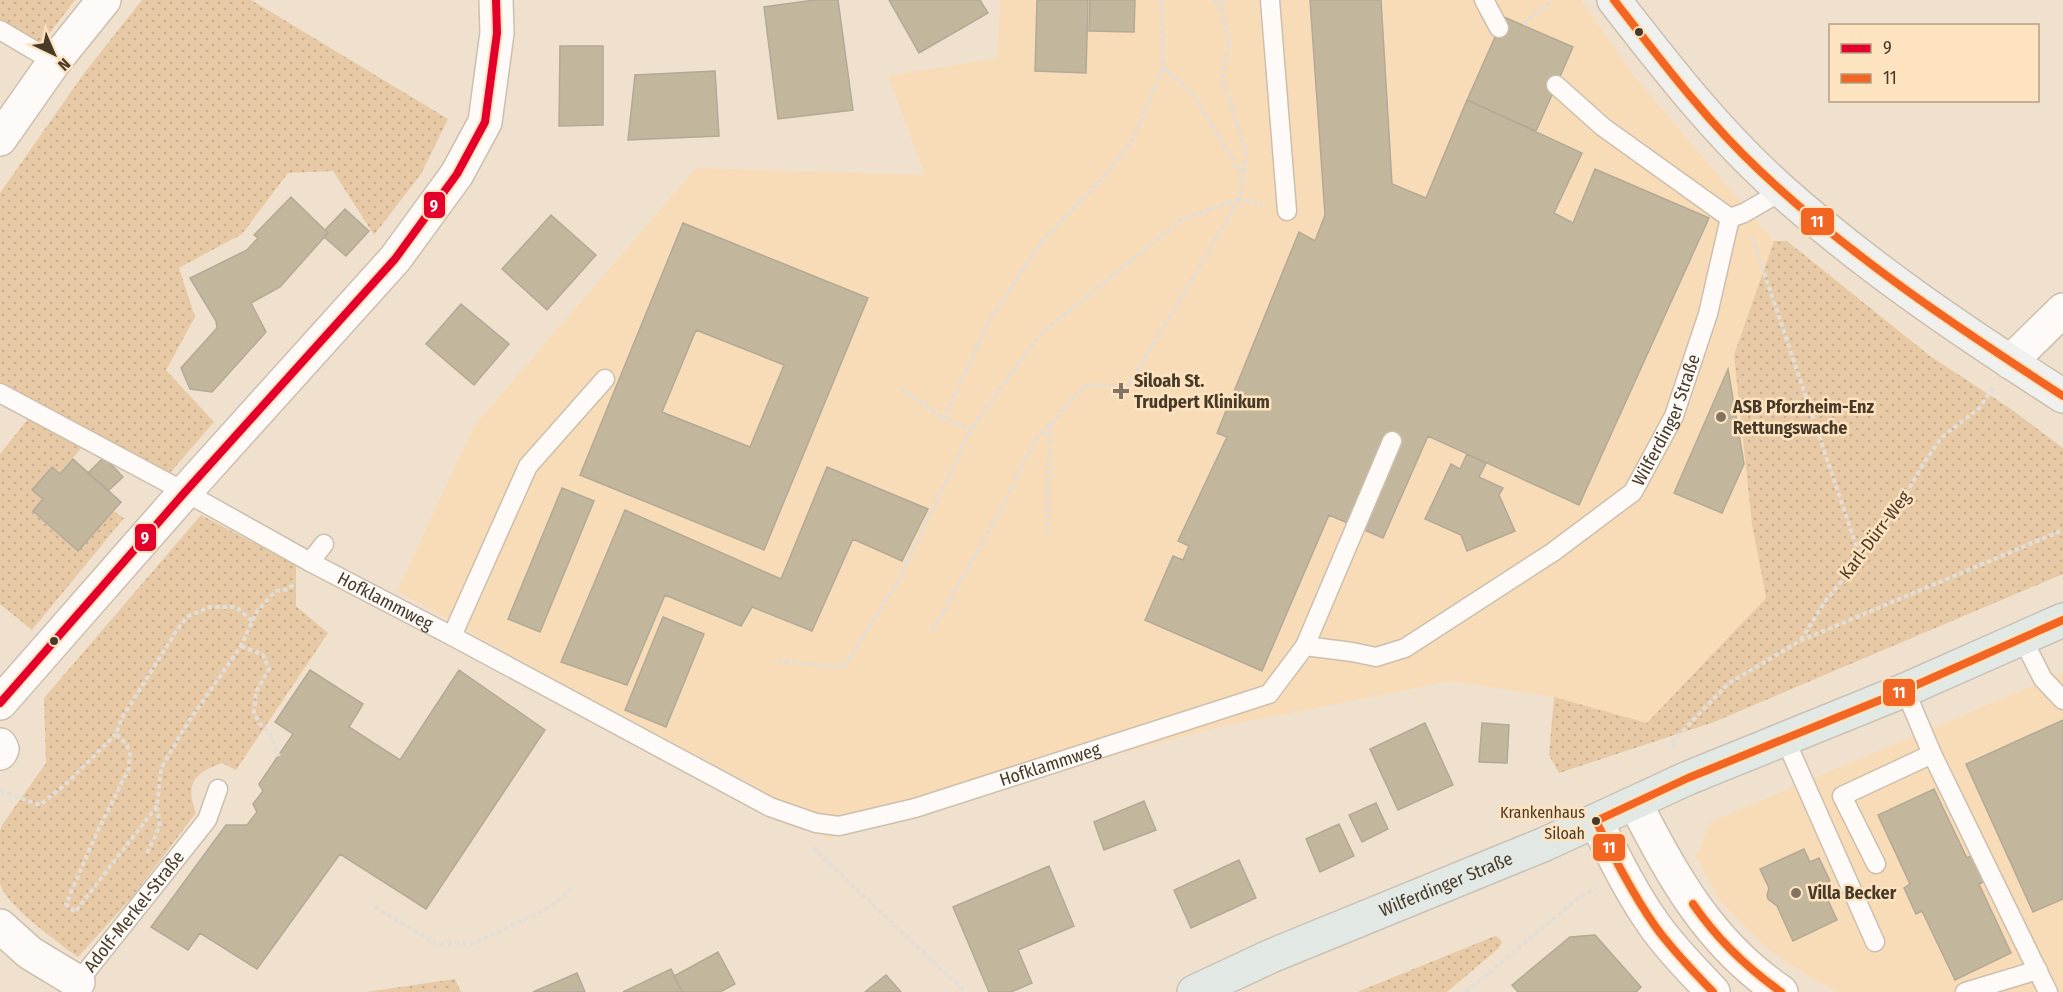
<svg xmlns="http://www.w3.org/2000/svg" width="2063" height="992" viewBox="0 0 2063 992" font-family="'Fira Sans Condensed',sans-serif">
	<defs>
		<pattern id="grass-dots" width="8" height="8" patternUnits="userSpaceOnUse" patternTransform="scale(1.5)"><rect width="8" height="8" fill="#e7caa5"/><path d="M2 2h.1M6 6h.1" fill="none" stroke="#c8ae8e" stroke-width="1.8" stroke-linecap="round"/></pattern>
	</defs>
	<rect width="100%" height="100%" fill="#f0e1ce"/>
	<path fill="#f8dcb7" d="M 1000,0 L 1581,0 L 1634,76 L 1774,241 L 1734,355 L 1752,524 L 1766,598 L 1647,723 L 1554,697 L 1451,681 L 1214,728 L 1047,774 L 828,839 L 764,791 L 534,668 L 397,591 L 474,426 L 696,168 L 925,175 L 888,76 L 997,58 Z
		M 2063,673 L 2063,992 L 1838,992 L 1811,978 L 1769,950 L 1719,900 L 1696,856 L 1710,822 Z"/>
	<path fill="url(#grass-dots)" d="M 0,0 L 75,0 L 40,46 L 0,23 Z
		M 142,0 L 251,0 L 448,119 L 421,174 L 374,235 L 333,171 L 288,173 L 242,234 L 179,268 L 195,317 L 166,370 L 214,422 L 169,474 L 0,383 L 0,193 L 85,72 Z
		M 1774,241 L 1787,241 L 1930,356 L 2011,409 L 2063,448 L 2063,574 L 1714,722 L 1559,773 L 1549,755 L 1554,697 L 1647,723 L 1766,598 L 1752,524 L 1734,355 Z
		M 28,419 L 82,447 L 60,474 L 51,467 L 32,490 L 43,499 L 33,512 L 78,551 L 113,511 L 124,518 L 32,630 L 0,604 L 0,454 Z
		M 201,515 L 296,565 L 296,606 L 328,633 L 236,770 L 222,763 C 193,773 185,785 196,813 L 133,896 L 78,957 C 59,943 4,904 0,883 C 0,867 0,847 0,831 L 2,825 L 46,763 L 44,698 Z
		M 1495,936 L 1499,938 L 1502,942 L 1499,948 L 1447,992 L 1357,992 Z
		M 455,979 L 461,992 L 366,992 Z"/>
	<path fill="#c2b69c" stroke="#b2a997" stroke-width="1.5" fill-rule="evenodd" d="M 814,0 L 838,0 L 853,110 L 778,119 L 764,7 Z
		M 889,0 L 980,0 L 988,13 L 919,53 Z
		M 1037,0 L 1088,0 L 1086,73 L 1035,71 Z
		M 1090,0 L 1135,0 L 1134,32 L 1089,31 Z
		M 1310,0 L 1381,0 L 1392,184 L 1426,198 L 1467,100 L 1582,153 L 1554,213 L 1573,223 L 1595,169 L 1709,218 L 1579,505 L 1428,436 L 1383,538 L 1329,515 L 1262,671 L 1145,620 L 1173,556 L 1183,560 L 1189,546 L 1178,541 L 1227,437 L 1217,433 L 1299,232 L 1315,241 L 1325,215 Z
		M 1504,17 L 1573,47 L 1536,131 L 1467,100 Z
		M 560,46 L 603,46 L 603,125 L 559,126 Z
		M 715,71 L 719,136 L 628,140 L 635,75 Z
		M 291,197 L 328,233 L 280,287 L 251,303 L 266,332 L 212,392 L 190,389 L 181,368 L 217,328 L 216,321 L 190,278 L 247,250 L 258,238 L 254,235 Z
		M 345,209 L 369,231 L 346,256 L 324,237 L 328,233 L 325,230 Z
		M 551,215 L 596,255 L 547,310 L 502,269 Z
		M 683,223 L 868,298 L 764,550 L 580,475 ZM 696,330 L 784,365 L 750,447 L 662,412 Z
		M 461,304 L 509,344 L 474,385 L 426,344 Z
		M 1728,369 L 1744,464 L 1722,513 L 1674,493 Z
		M 1467,454 L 1486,463 L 1479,477 L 1503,488 L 1499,495 L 1515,531 L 1467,551 L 1461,535 L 1425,519 L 1451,464 L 1460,469 Z
		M 104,457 L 123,477 L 108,491 L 88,473 Z
		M 73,459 L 121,502 L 78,551 L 33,511 L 43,499 L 32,490 L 52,467 L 60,474 Z
		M 827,467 L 928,509 L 902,561 L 853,539 L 812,631 L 752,607 L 741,626 L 665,595 L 627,685 L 561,662 L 625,510 L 781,579 Z
		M 562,488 L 594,501 L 540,632 L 508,619 Z
		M 663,617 L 704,634 L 666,727 L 625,710 Z
		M 310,670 L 363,704 L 349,727 L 400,760 L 459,670 L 545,730 L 426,909 L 340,854 L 257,969 L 200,933 L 188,950 L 151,927 L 226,825 L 247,825 L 257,812 L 253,804 L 263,791 L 259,784 L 293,734 L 275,722 Z
		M 2063,720 L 2063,899 L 2033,912 L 1966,764 Z
		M 1425,723 L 1453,785 L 1398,810 L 1370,749 Z
		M 1482,723 L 1509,725 L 1507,763 L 1479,762 Z
		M 1934,789 L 1967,858 L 1973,855 L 1985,881 L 1979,884 L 2011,953 L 1955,980 L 1922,911 L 1916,914 L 1904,888 L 1910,884 L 1878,815 Z
		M 1144,801 L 1156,830 L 1104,850 L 1094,822 Z
		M 1376,803 L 1388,829 L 1362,842 L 1349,815 Z
		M 1339,824 L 1354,856 L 1320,872 L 1306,839 Z
		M 1804,849 L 1810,862 L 1819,858 L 1830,881 L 1821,885 L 1837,920 L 1793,941 L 1777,906 L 1768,899 L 1767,895 L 1769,888 L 1760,869 Z
		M 1239,860 L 1256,898 L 1191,928 L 1174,890 Z
		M 1049,866 L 1074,926 L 1018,950 L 1032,983 L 1011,992 L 989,992 L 953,907 Z
		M 1595,935 L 1641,987 L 1636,992 L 1518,992 L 1512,985 L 1570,937 Z
		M 718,952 L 735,984 L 720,992 L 682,992 L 674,976 Z
		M 671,969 L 682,992 L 623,992 Z
		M 577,973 L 585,992 L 533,992 Z
		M 886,975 L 901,992 L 865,992 Z"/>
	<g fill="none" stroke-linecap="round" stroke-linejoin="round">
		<g stroke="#ccbfad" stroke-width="21">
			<g id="service">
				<path d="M 1270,0 L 1287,211"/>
				<path d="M 1484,0 L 1499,28"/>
				<path d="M 0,30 L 54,62"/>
				<path d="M 1556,85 L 1603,127 L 1730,218 L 1744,213 L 1782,191"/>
				<path id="s1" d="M 0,393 L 185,492 L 310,562 L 452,636 L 770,807 L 816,823 L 839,826 L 915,808 L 1269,694 L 1305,646"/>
				<path id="s2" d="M 1392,441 L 1305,646 L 1352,652 L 1376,657 L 1405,648 L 1553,552 L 1633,492 L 1674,416 L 1708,314 L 1730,218"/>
				<path d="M 310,562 L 324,544"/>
				<path d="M 452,636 L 528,466 L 605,379"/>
				<path d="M 2022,638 L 2043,679 L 2063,700"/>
				<path d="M 1905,690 L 1932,754 L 2048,992"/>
				<path d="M 1785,739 L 1875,942"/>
				<path d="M 1876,864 L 1842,796 L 1932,754"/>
				<path id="s3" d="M 78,982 L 207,820 L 218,789"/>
				<path d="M 1965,992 L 2038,970"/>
			</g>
		</g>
		<g stroke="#ccbfad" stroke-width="36">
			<path id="minor" d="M 0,139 L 54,62 L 104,0
				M 2010,362 L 2063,310
				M 0,703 L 185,492 L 395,259 L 457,174 L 485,122 L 497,33 L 496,0
				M 0,745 L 2,749 L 0,753
				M 0,926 L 30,953 L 78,982"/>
		</g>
		<g stroke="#ccbfad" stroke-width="36">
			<path id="tertiary" d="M 1635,803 C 1674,878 1709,943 1781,992
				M 1596,821 C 1614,857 1632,894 1655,926 C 1672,950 1693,971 1713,992"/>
		</g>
		<g stroke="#ccbfad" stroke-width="36">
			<path id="secondary" d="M 1614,0 C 1666,67 1718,134 1781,190 C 1868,268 1965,333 2063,396"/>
		</g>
		<g stroke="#cac2b7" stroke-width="36">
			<g id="primary">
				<path id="s4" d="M 1194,992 L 1271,956 L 1545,844 L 1688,778 L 1905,690 L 2063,620"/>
			</g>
		</g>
		<path stroke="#e2ded7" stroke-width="4" stroke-dasharray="4.5 3" stroke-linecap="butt" d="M 1162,0 L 1163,67
			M 1215,0 L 1221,10
			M 1223,0 L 1222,11 L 1229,42 L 1222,77 L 1246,152 L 1243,176
			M 1523,24 L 1553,0
			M 1239,199 L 1181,220 L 1043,332 L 1014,369 L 971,430 L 944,419 L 989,321 L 1041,242 L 1109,171 L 1132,141 L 1163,67 L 1192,93 L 1243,176 L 1239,199 L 1263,205
			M 1752,237 L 1860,557
			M 901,388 L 944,419
			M 1047,534 L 1050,424
			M 932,631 L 998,515 L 1034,442 L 1085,385 L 1128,386 L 1239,200
			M 1801,640 L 1824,603 L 1894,515 L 1925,461 L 1942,437 L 1979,408 L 1993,388
			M 241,646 L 263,655 L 269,669 L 256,692 L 254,713 L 260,724 L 270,733 L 279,756
			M 777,661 L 844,667 L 897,583 L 971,430
			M 1675,749 L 1672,742 L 1729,683 L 1800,641 L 2063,530
			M 0,791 L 40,805 L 67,783 L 116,734
			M 157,806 L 75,912 L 66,904 L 95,837 L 129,768 L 130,755 L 127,745 L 116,734 L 122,718 L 177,630 L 187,617 L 209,607 L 236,607 L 253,622
			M 813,848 L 965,992
			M 147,853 L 160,826 L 157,806 L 161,769 L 185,727 L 241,646 L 257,611 L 276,591 L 289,589 L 295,582
			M 375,907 L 437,944 L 475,943 L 550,907 L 572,888
			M 1466,992 L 1581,896 L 1596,888"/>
		<use href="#service" stroke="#fdfaf8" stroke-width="18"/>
		<use href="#minor" stroke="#fdfaf8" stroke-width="33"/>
		<use href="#tertiary" stroke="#fdfaf8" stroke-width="33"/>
		<use href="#secondary" stroke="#f0f1ee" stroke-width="33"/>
		<use href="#primary" stroke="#e2e9e5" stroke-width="33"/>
		<g stroke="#fee3c0" stroke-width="12">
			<path id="bus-1" d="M 0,703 L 185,492 L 395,259 L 457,174 L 485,122 L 497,33 L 496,0"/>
		</g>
		<g stroke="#fee3c0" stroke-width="12">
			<path id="bus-2" d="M 1614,0 C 1660,59 1705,119 1759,170 C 1851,257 1957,327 2063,396
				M 1693,904 C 1717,939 1746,967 1781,992
				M 1713,992 C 1693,971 1672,950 1655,926 C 1632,893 1614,857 1596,821 L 1688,778 L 1905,690 L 2063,620"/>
		</g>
		<use href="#bus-1" stroke="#e4002b" stroke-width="8"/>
		<use href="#bus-2" stroke="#f26522" stroke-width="8"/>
	</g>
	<g fill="#483a28" stroke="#fee3c0" stroke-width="2">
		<circle cx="1639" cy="32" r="5"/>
		<circle cx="54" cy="641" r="5"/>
		<circle cx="1596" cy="821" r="5"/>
	</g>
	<g fill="#837462" stroke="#fee3c0" stroke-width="2">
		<path d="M1118 382h6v6h6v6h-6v6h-6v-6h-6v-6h6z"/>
		<circle cx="1721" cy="417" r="6"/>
		<circle cx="1796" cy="893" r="6"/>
	</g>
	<g text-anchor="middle" stroke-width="5" stroke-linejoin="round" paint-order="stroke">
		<g font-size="16" fill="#483a28" stroke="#fee3c0" text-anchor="end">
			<text x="1585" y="818">Krankenhaus<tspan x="1585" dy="21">Siloah</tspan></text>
		</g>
		<g font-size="18" font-weight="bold" fill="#483a28" stroke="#fee3c0" text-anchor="start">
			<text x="1134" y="387">Siloah St.<tspan x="1134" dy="21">Trudpert Klinikum</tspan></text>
			<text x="1733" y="413">ASB Pforzheim-Enz<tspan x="1733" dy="21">Rettungswache</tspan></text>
			<text x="1808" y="899">Villa Becker</text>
		</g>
		<g font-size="18" fill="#483a28" stroke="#fee3c0">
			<text dy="6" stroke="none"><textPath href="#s2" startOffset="681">Wilferdinger Straße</textPath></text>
			<text transform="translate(1875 535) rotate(-53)" y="6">Karl-Dürr-Weg</text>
			<text dy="6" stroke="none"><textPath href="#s1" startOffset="438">Hofklammweg</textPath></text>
			<text dy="6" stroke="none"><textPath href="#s1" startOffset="1166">Hofklammweg</textPath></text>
			<text dy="6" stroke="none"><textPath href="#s4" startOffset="274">Wilferdinger Straße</textPath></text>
			<text dy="6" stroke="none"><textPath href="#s3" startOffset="90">Adolf-Merkel-Straße</textPath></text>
		</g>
	</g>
	<g stroke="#fee3c0" stroke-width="2">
		<rect x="423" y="191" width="23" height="28" rx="6" fill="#e4002b"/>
		<rect x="1800" y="207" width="35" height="29" rx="6" fill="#f26522"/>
		<rect x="134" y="523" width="23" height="29" rx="6" fill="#e4002b"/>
		<rect x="1882" y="678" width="34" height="29" rx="6" fill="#f26522"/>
		<rect x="1592" y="833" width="34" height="29" rx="6" fill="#f26522"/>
	</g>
	<g font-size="16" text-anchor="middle" font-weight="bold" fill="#fff">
		<text x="434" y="211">9</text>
		<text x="1817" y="227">11</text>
		<text x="145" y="543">9</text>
		<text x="1899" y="698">11</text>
		<text x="1609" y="853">11</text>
	</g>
	<rect x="1829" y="24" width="210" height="78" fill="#fee3c0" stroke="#b59f83" stroke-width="1.5"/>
	<rect x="1841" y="44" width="30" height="9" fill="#e4002b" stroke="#b59f83" stroke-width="1.5"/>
	<text x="1883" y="54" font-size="18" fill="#483a28">9</text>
	<rect x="1841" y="74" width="30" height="9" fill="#f26522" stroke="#b59f83" stroke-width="1.5"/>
	<text x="1883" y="84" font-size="18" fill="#483a28">11</text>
	<g transform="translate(54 54) rotate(136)" stroke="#fee3c0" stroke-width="4.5" paint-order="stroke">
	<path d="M0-4.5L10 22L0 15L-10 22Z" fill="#483a28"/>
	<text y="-9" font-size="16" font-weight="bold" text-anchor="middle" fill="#483a28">N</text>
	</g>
</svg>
